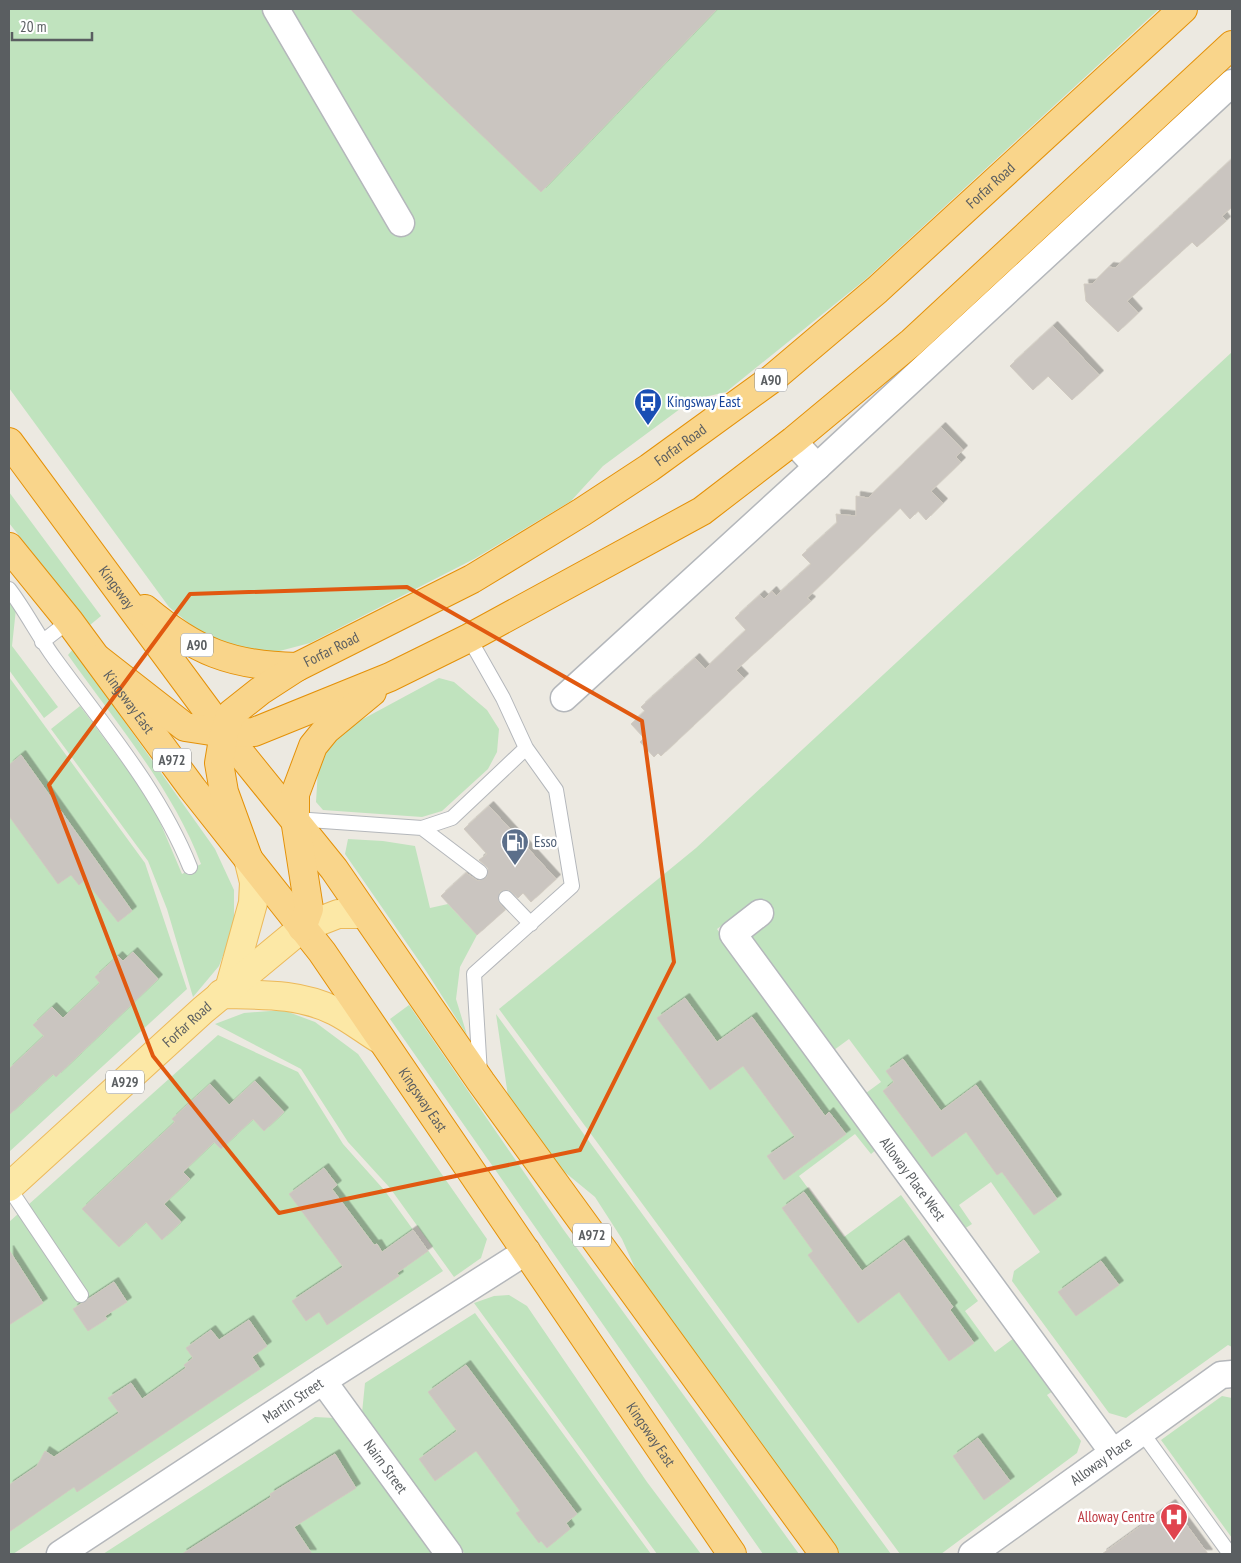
<svg xmlns="http://www.w3.org/2000/svg" width="1241" height="1563" viewBox="0 0 1241 1563" font-family="'PT Sans Narrow',sans-serif">
	<defs>
		<filter id="shadow"><feDropShadow dx="4.5" dy="-4.5" stdDeviation="0" flood-color="#0004"/></filter>
	</defs>
	<rect width="100%" height="100%" fill="#ece9e1"/>
	<path fill="#c0e3be" d="M 9,9 L 1159,9 L 866,279 L 726,392 L 692,400 L 603,466 L 571,501 L 474,559 L 310,643 L 272,653 L 230,650 L 202,634 L 169,607 L 9,388 Z
		M 1232,352 L 1232,1347 L 1228,1345 L 1126,1418 L 1109,1413 L 1012,1281 L 1014,1271 L 1040,1252 L 991,1182 L 959,1205 L 972,1224 L 964,1229 L 866,1093 L 881,1082 L 849,1039 L 834,1050 L 751,936 L 769,923 L 754,902 L 717,929 L 877,1149 L 871,1154 L 855,1134 L 799,1176 L 844,1237 L 901,1195 L 978,1301 L 965,1311 L 995,1352 L 1014,1338 L 1053,1391 L 1047,1395 L 1081,1441 L 1077,1453 L 941,1554 L 900,1554 L 499,1009 L 696,848 Z
		M 9,492 L 101,616 L 90,625 L 9,523 Z
		M 9,599 L 16,609 L 12,646 L 58,707 L 44,718 L 9,670 Z
		M 73,649 L 215,849 L 234,890 L 234,927 L 219,966 L 193,997 L 167,909 L 148,861 L 51,729 L 80,706 L 151,801 L 182,874 L 201,864 C 173,789 114,720 68,655 Z
		M 9,677 L 145,863 L 187,989 L 9,1152 Z
		M 439,678 L 454,682 L 487,710 L 499,729 L 497,752 L 488,769 L 442,811 L 422,817 L 323,810 L 316,802 L 318,769 L 330,744 L 350,726 Z
		M 348,839 L 383,841 L 415,846 L 430,908 L 448,904 L 477,935 L 460,967 L 456,999 L 467,1035 L 426,971 L 345,854 Z
		M 409,1005 L 563,1229 L 799,1554 L 763,1554 L 390,1019 Z
		M 283,1010 L 315,1022 L 358,1054 L 487,1239 L 481,1258 L 454,1277 L 390,1188 L 348,1142 L 301,1069 L 215,1024 L 244,1013 Z
		M 496,1014 L 891,1554 L 839,1554 L 643,1286 L 622,1239 L 595,1197 L 550,1160 L 508,1096 Z
		M 218,1035 L 298,1072 L 343,1144 L 385,1191 L 443,1271 L 13,1554 L 9,1554 L 9,1222 Z
		M 509,1295 L 527,1306 L 647,1482 L 701,1554 L 657,1554 L 474,1303 L 494,1296 Z
		M 475,1313 L 651,1554 L 465,1554 L 362,1413 L 365,1383 Z
		M 1222,1396 L 1232,1398 L 1232,1538 L 1161,1440 Z
		M 315,1417 L 334,1418 L 432,1554 L 103,1554 Z"/>
	<path fill="#cac5c0" stroke="#d0cac0" filter="url(#shadow)" d="M 350,9 L 717,9 L 541,192 Z
		M 1232,159 L 1232,207 L 1222,216 L 1226,221 L 1197,247 L 1192,242 L 1127,301 L 1138,313 L 1118,332 L 1086,301 L 1084,284 L 1092,284 L 1109,267 L 1115,268 Z
		M 1053,326 L 1099,375 L 1072,400 L 1048,376 L 1033,390 L 1010,366 Z
		M 941,427 L 963,450 L 956,457 L 961,462 L 931,491 L 943,503 L 926,520 L 918,511 L 910,519 L 900,508 L 807,598 L 811,601 L 736,670 L 744,678 L 661,756 L 658,753 L 654,757 L 640,742 L 644,738 L 631,724 L 645,711 L 641,707 L 695,658 L 705,669 L 746,630 L 735,618 L 760,595 L 764,599 L 772,591 L 776,596 L 811,564 L 802,555 L 837,523 L 836,514 L 856,516 L 856,496 L 868,498 Z
		M 21,755 L 132,911 L 118,922 L 85,880 L 79,885 L 71,875 L 58,884 L 9,816 L 9,765 Z
		M 489,806 L 556,879 L 531,902 L 523,893 L 518,898 L 509,890 L 500,891 L 498,901 L 505,910 L 477,935 L 441,896 L 466,873 L 478,881 L 487,877 L 488,868 L 479,860 L 487,854 L 464,829 Z
		M 133,952 L 158,979 L 56,1077 L 53,1074 L 9,1115 L 9,1069 L 44,1036 L 33,1025 L 52,1007 L 63,1018 L 100,983 L 95,977 L 118,956 L 123,961 Z
		M 685,998 L 717,1042 L 752,1017 L 825,1116 L 829,1112 L 846,1134 L 784,1180 L 767,1156 L 795,1137 L 743,1066 L 710,1090 L 657,1018 Z
		M 903,1059 L 941,1111 L 976,1085 L 1057,1199 L 1034,1215 L 1002,1172 L 997,1175 L 966,1132 L 932,1157 L 883,1091 L 894,1082 L 886,1071 Z
		M 255,1081 L 284,1112 L 264,1131 L 253,1119 L 221,1149 L 214,1142 L 183,1172 L 190,1179 L 164,1204 L 181,1222 L 162,1240 L 146,1222 L 119,1247 L 82,1209 L 175,1122 L 172,1119 L 210,1084 L 229,1105 Z
		M 324,1168 L 337,1185 L 332,1189 L 374,1245 L 377,1244 L 382,1252 L 413,1230 L 428,1251 L 397,1273 L 399,1276 L 327,1325 L 319,1312 L 306,1321 L 292,1301 L 343,1267 L 289,1194 Z
		M 804,1192 L 862,1271 L 904,1240 L 953,1307 L 950,1310 L 974,1343 L 949,1361 L 899,1292 L 858,1323 L 808,1255 L 813,1251 L 782,1208 Z
		M 9,1250 L 43,1303 L 9,1325 Z
		M 1101,1261 L 1119,1285 L 1076,1316 L 1058,1292 Z
		M 114,1282 L 127,1302 L 105,1316 L 107,1319 L 88,1331 L 73,1309 Z
		M 249,1320 L 267,1346 L 252,1357 L 260,1369 L 77,1492 L 74,1487 L 9,1532 L 9,1485 L 37,1466 L 45,1451 L 54,1457 L 119,1413 L 108,1398 L 131,1383 L 142,1399 L 186,1368 L 184,1365 L 193,1358 L 186,1348 L 211,1330 L 219,1340 Z
		M 466,1365 L 577,1514 L 566,1523 L 570,1529 L 547,1548 L 541,1541 L 539,1543 L 516,1513 L 520,1511 L 476,1451 L 435,1481 L 419,1459 L 457,1431 L 428,1392 Z
		M 978,1438 L 1010,1481 L 984,1500 L 953,1456 Z
		M 335,1454 L 356,1488 L 294,1527 L 312,1554 L 182,1554 L 271,1497 L 270,1494 Z
		M 1171,1504 L 1208,1554 L 1102,1554 Z"/>
	<g fill="none" stroke-linecap="round" stroke-linejoin="round">
		<g stroke="#b4b7bb" stroke-width="16">
			<path id="lane" d="M 9,589 C 26,611 38,636 55,659 C 104,726 159,790 190,867
				M 42,642 L 69,621
				M 295,819 L 422,828 L 452,818 L 526,748 L 503,698 L 469,638
				M 422,828 L 480,872
				M 506,898 L 531,924
				M 480,1074 L 474,974 L 572,886 L 556,790 L 526,748
				M 9,1188 L 81,1295
				M 1141,1431 L 1230,1554"/>
		</g>
		<g stroke="#b4b7bb" stroke-width="29">
			<g id="street">
				<path d="M 276,9 L 401,223"/>
				<path d="M 793,441 L 817,467 L 1232,83"/>
				<path d="M 564,698 L 817,467"/>
				<path id="s1" d="M 760,913 L 733,934 L 1112,1451"/>
				<path id="s2" d="M 323,1381 L 449,1554"/>
				<path id="s3" d="M 60,1554 L 323,1381 L 527,1251"/>
				<path id="s4" d="M 972,1554 L 1221,1375 L 1232,1374"/>
			</g>
		</g>
		<g stroke="#ecb95a" stroke-width="30">
			<g id="primary">
				<path d="M 230,986 L 253,903 L 254,882 L 248,858"/>
				<path d="M 221,994 C 260,995 299,993 335,1011 C 351,1019 366,1031 381,1040"/>
				<path id="s5" d="M 9,1187 L 203,1010 L 302,928 L 338,914 L 364,914"/>
			</g>
		</g>
		<g stroke="#e49108" stroke-width="30">
			<g id="highway">
				<path id="s6" d="M 9,442 L 224,733 L 334,869 L 481,1082 L 824,1554"/>
				<path id="s7" d="M 9,547 L 69,621 L 192,788 L 322,952 L 732,1554"/>
				<path d="M 145,609 C 195,651 231,666 297,667"/>
				<path d="M 98,659 L 185,727 L 224,733 L 254,732 L 390,677 L 469,638 L 702,511 L 793,441 L 912,342 L 1232,45"/>
				<path id="s8" d="M 248,858 L 224,792 L 219,763 L 224,733 L 231,714 L 260,691 L 297,667 L 472,579 L 582,512 L 649,468 L 773,378 L 877,290 L 1183,9"/>
				<path d="M 302,928 L 309,909 L 295,819 L 295,794 L 313,746 L 326,730 L 372,692"/>
			</g>
		</g>
		<use href="#lane" stroke="#fff" stroke-width="14"/>
		<use href="#street" stroke="#fff" stroke-width="26"/>
		<use href="#primary" stroke="#fce8a6" stroke-width="28"/>
		<use href="#highway" stroke="#f9d58b" stroke-width="28"/>
	</g>
	<path fill="none" stroke="#e15910" stroke-width="4" stroke-linejoin="round" d="M 407,587 L 642,721 L 674,962 L 580,1150 L 279,1213 L 153,1056 L 49,785 L 190,594 Z"/>
	<defs>
		<g id="bus-pin" transform="scale(1.4375)"><path d="M0 17L-7.5 6A9.5 9.5 0 1 1 7.5 6Z" fill="#1a4fb4" stroke="#fff"/><path d="M-5-6H5V4H4V6H2V4H-2V6H-4V4H-5ZM-3.5-4V0h7V-4ZM-3.5 1.2v1.5H-2V1.2ZM2 1.2v1.5H3.5V1.2Z" fill="#fff"/></g>
		<g id="fuel-pin" transform="scale(1.4375)"><path d="M0 17L-7.5 6A9.5 9.5 0 1 1 7.5 6Z" fill="#5c6f8a" stroke="#fff"/><path d="M-5.5-6h7V0h2V4h1.3V-2.5L3-4.5l.8-.8L6-3V5H2.5V1h-1V6h-7ZM-4.2-4.7v3.2H.2V-4.7Z" fill="#fff"/></g>
		<g id="hospital-pin" transform="scale(1.4375)"><path d="M0 17L-7.5 6A9.5 9.5 0 1 1 7.5 6Z" fill="#e0444e" stroke="#fff"/><path d="M-5-5h3v3.5h4V-5h3V5h-3V1.5h-4V5h-3Z" fill="#fff"/></g>
	</defs>
	<g fill-rule="evenodd">
		<use href="#bus-pin" x="648" y="402"/>
		<use href="#fuel-pin" x="515" y="842"/>
		<use href="#hospital-pin" x="1174" y="1517"/>
	</g>
	<g text-anchor="middle" stroke-width="5" stroke-linejoin="round" paint-order="stroke">
		<g fill="#fff" stroke="#8c8e90" stroke-width="1">
			<rect x="755" y="368.5" width="32" height="23" rx="4"/>
			<rect x="181" y="633.5" width="32" height="23" rx="4"/>
			<rect x="153" y="748.5" width="38" height="23" rx="4"/>
			<rect x="106" y="1070.5" width="38" height="23" rx="4"/>
			<rect x="573" y="1223.5" width="38" height="23" rx="4"/>
		</g>
		<g font-size="14" font-weight="bold" fill="#5a5e61">
			<text x="771" y="385">A90</text>
			<text x="197" y="650">A90</text>
			<text x="172" y="765">A972</text>
			<text x="125" y="1087">A929</text>
			<text x="592" y="1240">A972</text>
		</g>
		<g font-size="15" fill="#5a5e61" stroke="#fff">
			<text dy="5" stroke="none"><textPath href="#s8" startOffset="1080">Forfar Road</textPath></text>
			<text dy="5" stroke="none"><textPath href="#s8" startOffset="675">Forfar Road</textPath></text>
			<text dy="5" stroke="none"><textPath href="#s6" startOffset="181">Kingsway</textPath></text>
			<text dy="5" stroke="none"><textPath href="#s8" startOffset="270">Forfar Road</textPath></text>
			<text dy="5" stroke="none"><textPath href="#s7" startOffset="196">Kingsway East</textPath></text>
			<text dy="5" stroke="none"><textPath href="#s5" startOffset="241">Forfar Road</textPath></text>
			<text dy="5" stroke="none"><textPath href="#s7" startOffset="691">Kingsway East</textPath></text>
			<text dy="5" stroke="none"><textPath href="#s1" startOffset="338">Alloway Place West</textPath></text>
			<text dy="5" stroke="none"><textPath href="#s3" startOffset="279">Martin Street</textPath></text>
			<text dy="5" stroke="none"><textPath href="#s7" startOffset="1096">Kingsway East</textPath></text>
			<text dy="5" stroke="none"><textPath href="#s4" startOffset="159">Alloway Place</textPath></text>
			<text dy="5" stroke="none"><textPath href="#s2" startOffset="106">Nairn Street</textPath></text>
		</g>
		<g font-size="15" fill="#164399" stroke="#fff" text-anchor="start">
			<text x="667" y="407">Kingsway East</text>
		</g>
		<g font-size="15" fill="#4e5e75" stroke="#fff" text-anchor="start">
			<text x="534" y="847">Esso</text>
		</g>
		<g font-size="15" fill="#be3a42" stroke="#fff" text-anchor="end">
			<text x="1155" y="1522">Alloway Centre</text>
		</g>
	</g>
	<rect width="1241" height="1563" fill="none" stroke="#5a5e61" stroke-width="20"/>
	<path d="M12 32v8h80v-8" fill="none" stroke="#5a5e61" stroke-width="2.5"/>
	<text x="20" y="32" font-size="15" fill="#5a5e61" stroke="#ffffff" stroke-width="4" paint-order="stroke">20 m</text>
</svg>
